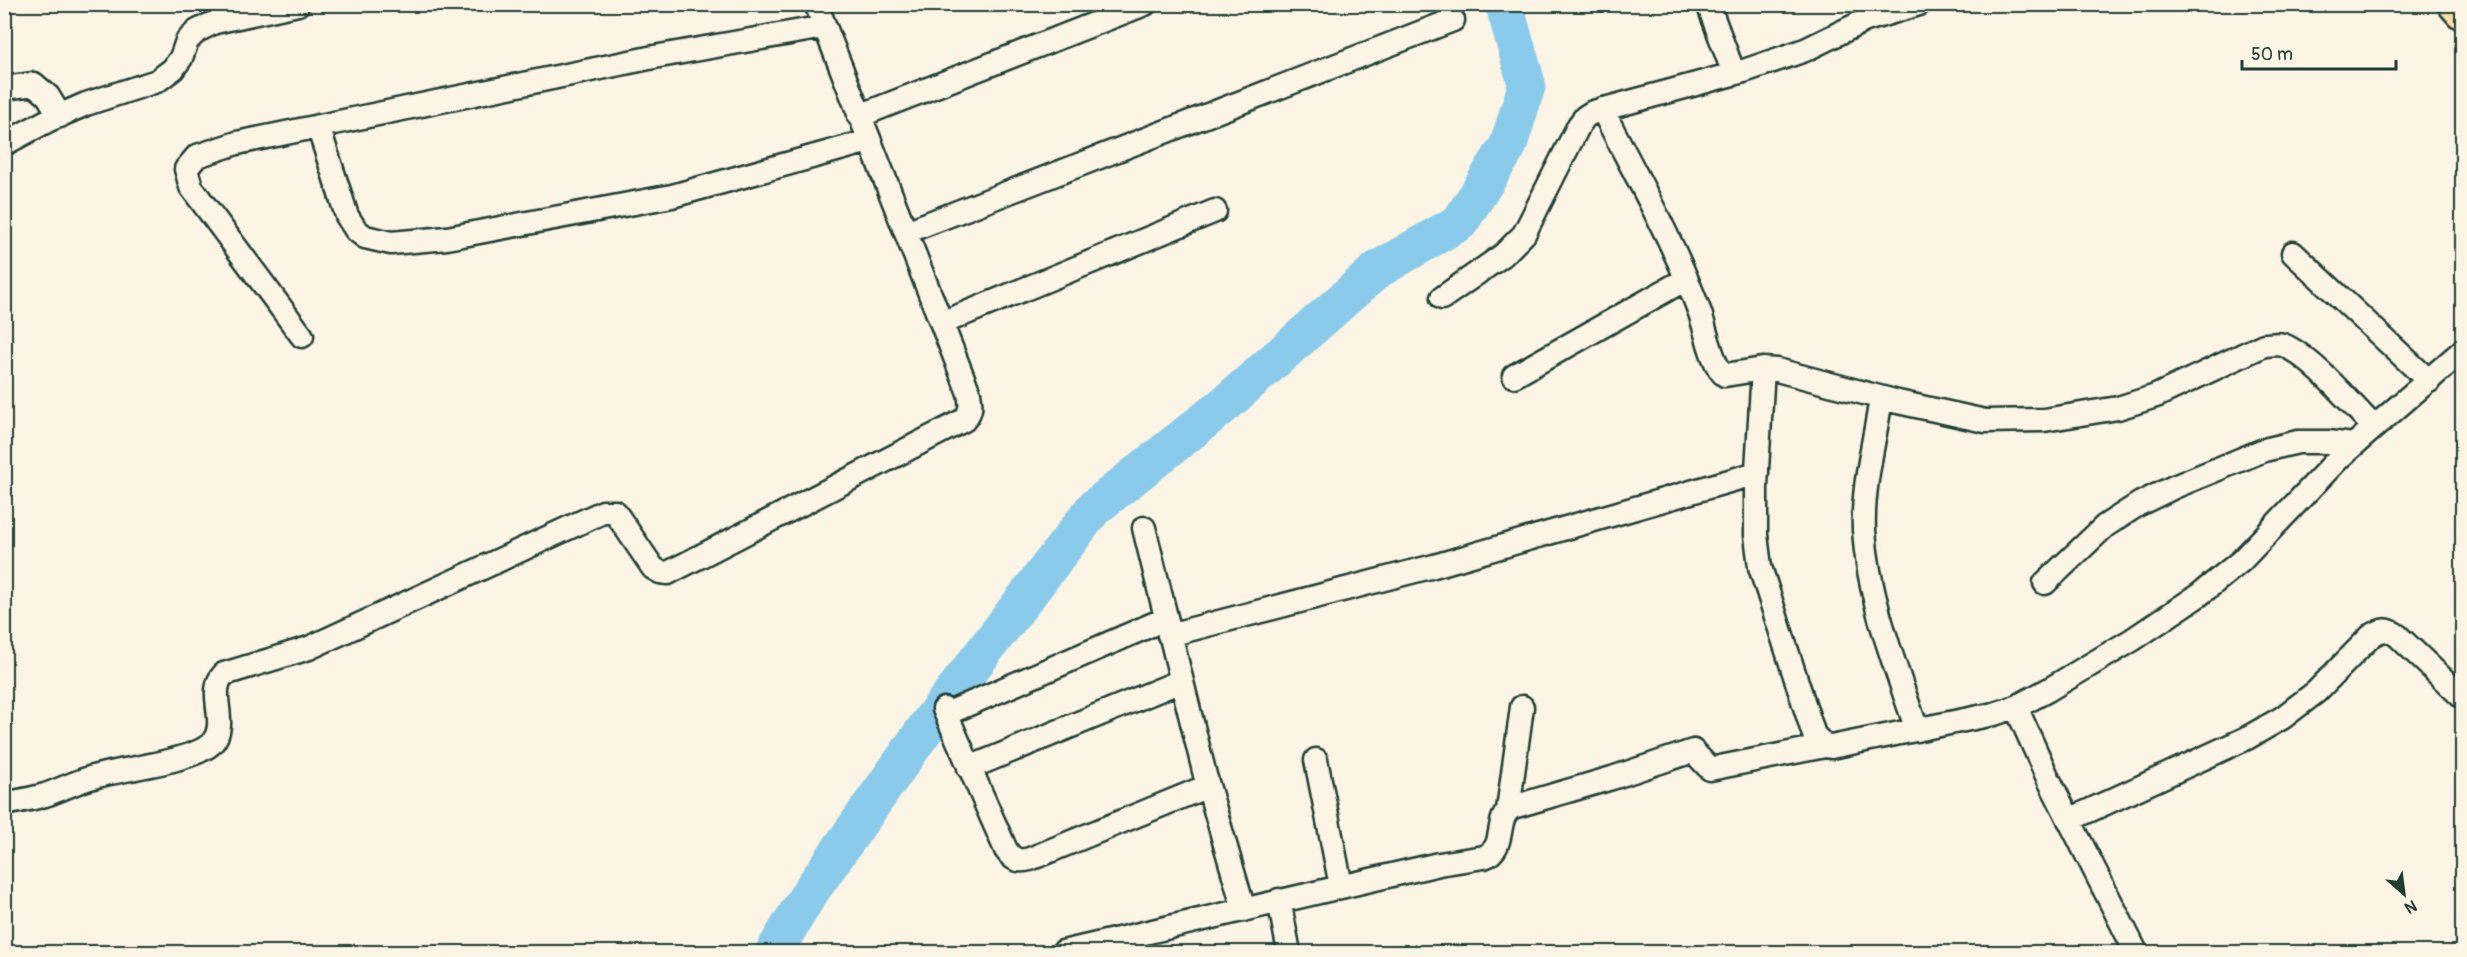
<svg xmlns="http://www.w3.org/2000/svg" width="2467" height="957" viewBox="0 0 2467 957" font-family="Pangolin,sans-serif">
	<rect width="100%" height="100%" fill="#fcf5e5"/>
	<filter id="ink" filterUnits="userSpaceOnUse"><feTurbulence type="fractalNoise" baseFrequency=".0167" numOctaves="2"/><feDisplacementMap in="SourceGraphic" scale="12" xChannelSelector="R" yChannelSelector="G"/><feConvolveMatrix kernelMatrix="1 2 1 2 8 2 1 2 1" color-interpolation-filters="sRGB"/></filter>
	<g filter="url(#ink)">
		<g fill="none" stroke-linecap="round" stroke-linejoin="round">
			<path stroke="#8acbeb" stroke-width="38" d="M 774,952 L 810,892 L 932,719 L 1094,508 L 1224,405 L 1377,270 L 1460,222 L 1508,146 L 1527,85 L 1504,4"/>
			<g stroke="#1f3d34" stroke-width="27">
				<path id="street" d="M 1708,4 L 1734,74
					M 4,88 L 34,84 L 48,96 L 60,116
					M 1602,109 C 1636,176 1674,242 1700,313 C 1705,327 1713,368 1725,375 L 1763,369 L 1777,370 L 1898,402 L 1985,421 L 2044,420 L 2118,408 L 2156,396 L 2264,345 C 2270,345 2277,343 2283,345 C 2311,356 2352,405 2374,427
					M 859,116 L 1145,4
					M 318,126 L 347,216 L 356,230 L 365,237 L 391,243 L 447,238 L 672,196 L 869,141
					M 4,144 L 47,121 L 86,104 L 157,81 L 173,69 L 181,58 L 187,41 L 197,31 L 215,22 L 298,4
					M 906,232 L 1453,20
					M 2293,253 L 2429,381
					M 1442,298 L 1503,255 L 1524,234 L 1579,125 L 1585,117 L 1593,112 L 1744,71 L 1805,50 L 1866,20 L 1919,4
					M 942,323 L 1215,211
					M 302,336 L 191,187 L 186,169 L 197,156 L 237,143 L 654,57 L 824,27
					M 1763,369 L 1756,486 L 1756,535 L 1760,567 L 1814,735 L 1825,746 L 1831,747 L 1994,714 L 2016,707 L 2048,690 L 2132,640 L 2199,595 L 2241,561 L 2340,457 L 2462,351
					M 1514,376 L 1686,279
					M 1881,398 C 1875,440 1862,487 1864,530 C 1868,598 1895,665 1917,730
					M 1144,528 L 1205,775 L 1244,910
					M 2045,583 L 2105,526 L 2139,504 L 2174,487 L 2264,450 L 2298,442 L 2328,442 L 2353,445
					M 1169,635 L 1434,566 L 1757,473
					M 2016,707 L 2047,776 L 2136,952
					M 944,709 L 1006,850 C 1013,860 1018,862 1030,859 L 1208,786
					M 946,714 L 1165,619
					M 1316,760 L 1341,886
					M 969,768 L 1181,681
					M 4,804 C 18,801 32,799 45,795 C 63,789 79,780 97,776 C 123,769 194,761 212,743 C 230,723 206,692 224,674 L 309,648 L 603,512 L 615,512 L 653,568 L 660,572 L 668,573 L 964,420 C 972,411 971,405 969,393 L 816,4
					M 1508,810 L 1522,707
					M 2069,820 L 2247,738 L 2282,718 L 2316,692 L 2371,636 C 2382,629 2387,628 2398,636 L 2462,697
					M 1279,900 L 1289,952
					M 1063,952 L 1439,864 L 1484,857 C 1508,848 1493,817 1513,807 L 1612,778 L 1693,751 L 1710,769 L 1825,746"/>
			</g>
			<g stroke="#1f3d34" stroke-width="38">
				<path id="primary" d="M 2455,4 L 2462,12"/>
			</g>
			<use href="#street" stroke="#fcf5e5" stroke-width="22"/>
			<use href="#primary" stroke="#faddab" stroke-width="33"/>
		</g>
	</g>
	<rect width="2467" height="957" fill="none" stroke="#fcf5e5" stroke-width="24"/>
	<rect x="12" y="12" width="2443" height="933" fill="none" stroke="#1f3d34" stroke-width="2" filter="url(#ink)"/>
	<g transform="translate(2404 894) rotate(152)" stroke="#fcf5e5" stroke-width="4.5" paint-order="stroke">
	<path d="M0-4.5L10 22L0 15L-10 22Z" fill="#1f3d34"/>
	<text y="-9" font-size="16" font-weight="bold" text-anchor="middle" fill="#1f3d34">N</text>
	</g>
	<path d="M2242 60v9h154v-9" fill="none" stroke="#1f3d34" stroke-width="3"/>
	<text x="2251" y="60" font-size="18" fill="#1f3d34" stroke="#fcf5e5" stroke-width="4.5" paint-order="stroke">50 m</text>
</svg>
